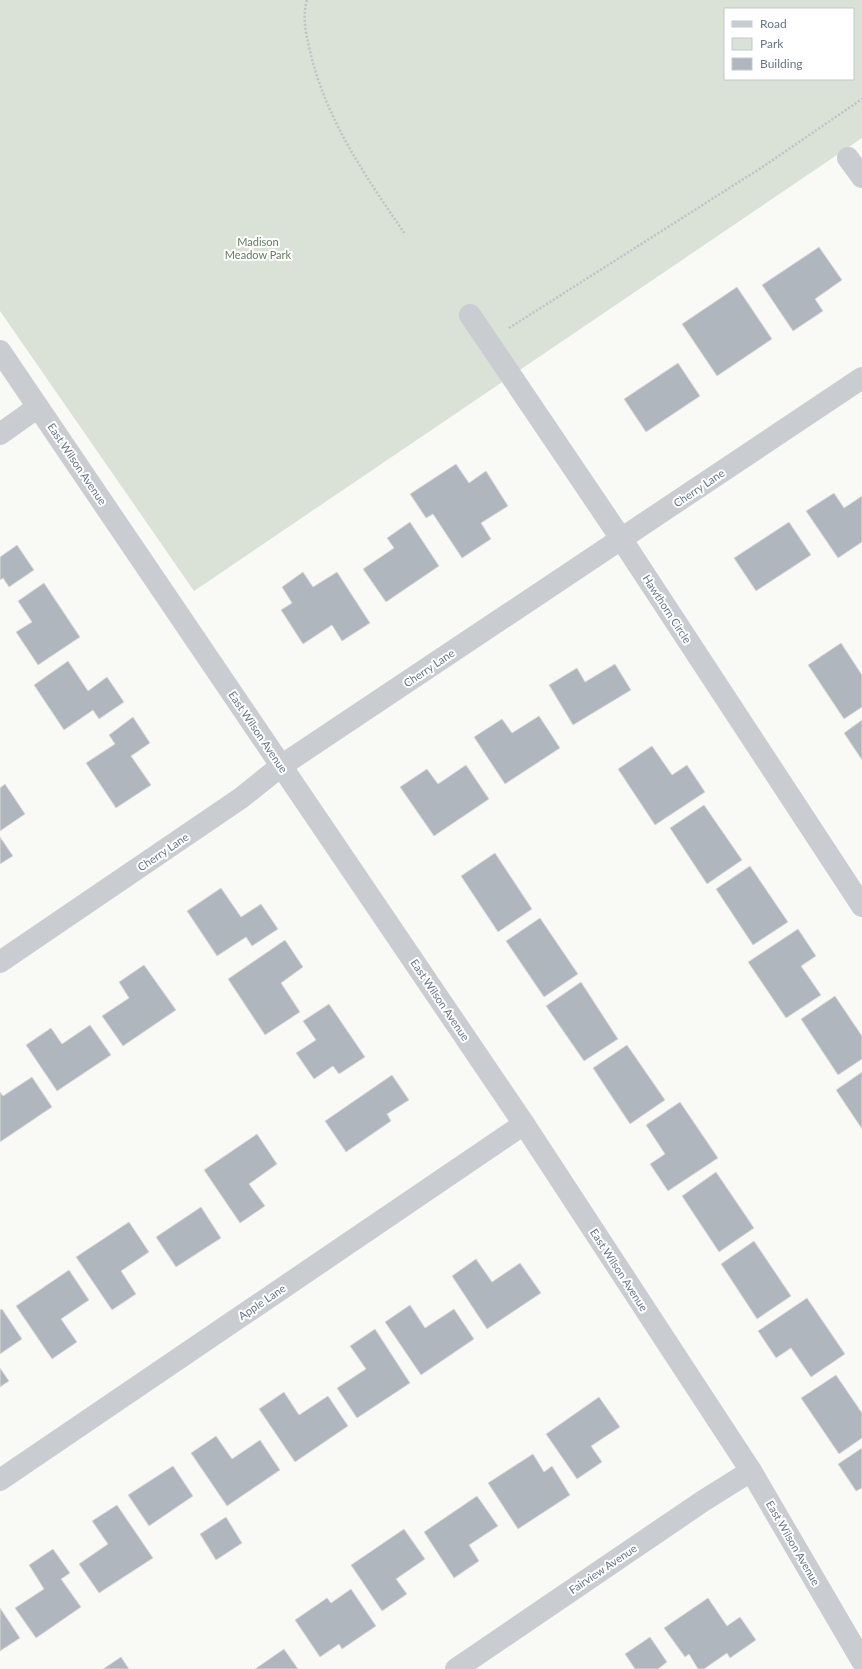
<svg xmlns="http://www.w3.org/2000/svg" width="862" height="1669" viewBox="0 0 862 1669" font-family="Lato,sans-serif">
	<rect width="100%" height="100%" fill="#f9f9f6"/>
	<path fill="#dae1d7" fill-rule="evenodd" d="M 0,0 L 862,0 L 862,138 L 194,591 L 0,311 ZM 725,9 L 853,9 L 853,79 L 725,79 Z"/>
	<path fill="#afb6be" stroke="#dbdbd8" d="M 819,247 L 842,280 L 815,299 L 823,311 L 793,331 L 762,285 Z
		M 737,287 L 772,339 L 717,376 L 682,324 Z
		M 678,363 L 700,396 L 646,432 L 624,399 Z
		M 456,464 L 469,483 L 486,471 L 508,506 L 481,523 L 491,539 L 462,558 L 433,514 L 426,518 L 410,494 Z
		M 834,493 L 844,508 L 862,496 L 862,542 L 838,558 L 806,511 Z
		M 410,522 L 439,566 L 386,602 L 363,569 L 394,548 L 387,538 Z
		M 789,522 L 811,555 L 756,591 L 734,558 Z
		M 17,545 L 34,570 L 9,587 L 3,578 L 0,580 L 0,557 Z
		M 303,572 L 313,587 L 337,572 L 370,623 L 342,641 L 332,625 L 303,644 L 281,610 L 292,603 L 282,587 Z
		M 44,583 L 80,637 L 38,665 L 16,632 L 32,622 L 18,601 Z
		M 841,643 L 862,675 L 862,707 L 844,719 L 808,665 Z
		M 68,661 L 88,691 L 107,677 L 124,702 L 99,719 L 93,710 L 64,730 L 34,685 Z
		M 615,664 L 631,690 L 573,725 L 549,685 L 577,668 L 585,682 Z
		M 539,716 L 560,748 L 505,784 L 474,737 L 502,719 L 512,733 Z
		M 133,717 L 150,743 L 131,756 L 151,785 L 116,808 L 86,763 L 115,744 L 109,735 Z
		M 862,720 L 862,760 L 844,733 Z
		M 652,746 L 672,775 L 687,765 L 705,792 L 655,825 L 618,769 Z
		M 466,765 L 489,799 L 434,836 L 400,787 L 427,769 L 438,784 Z
		M 5,784 L 25,814 L 0,831 L 0,788 Z
		M 704,805 L 742,860 L 707,884 L 670,828 Z
		M 0,837 L 13,856 L 0,864 Z
		M 495,853 L 532,909 L 498,932 L 461,876 Z
		M 750,866 L 788,922 L 753,945 L 716,889 Z
		M 221,888 L 241,917 L 261,904 L 278,929 L 252,946 L 246,937 L 217,956 L 187,911 Z
		M 540,918 L 578,974 L 544,997 L 506,941 Z
		M 798,929 L 816,956 L 801,966 L 821,995 L 786,1018 L 748,962 Z
		M 285,940 L 303,967 L 281,983 L 300,1012 L 265,1035 L 228,979 Z
		M 144,965 L 176,1010 L 123,1046 L 102,1016 L 129,998 L 119,982 Z
		M 581,982 L 618,1039 L 584,1061 L 546,1006 Z
		M 835,996 L 862,1036 L 862,1059 L 838,1075 L 801,1019 Z
		M 329,1004 L 365,1057 L 339,1074 L 333,1066 L 314,1079 L 296,1053 L 316,1040 L 303,1021 Z
		M 90,1025 L 111,1055 L 57,1091 L 26,1045 L 51,1028 L 62,1044 Z
		M 627,1045 L 665,1100 L 630,1124 L 593,1068 Z
		M 862,1072 L 862,1129 L 836,1090 Z
		M 392,1075 L 409,1100 L 387,1114 L 391,1121 L 346,1152 L 325,1121 Z
		M 32,1077 L 52,1107 L 0,1142 L 0,1092 L 3,1096 Z
		M 680,1102 L 718,1158 L 668,1191 L 650,1164 L 665,1154 L 646,1125 Z
		M 257,1134 L 277,1164 L 249,1184 L 265,1206 L 240,1223 L 204,1170 Z
		M 716,1172 L 754,1228 L 719,1252 L 682,1196 Z
		M 201,1207 L 221,1238 L 176,1267 L 156,1237 Z
		M 129,1222 L 149,1252 L 121,1271 L 136,1294 L 112,1310 L 76,1257 Z
		M 754,1241 L 791,1296 L 757,1319 L 721,1264 Z
		M 476,1259 L 492,1282 L 520,1263 L 541,1293 L 487,1329 L 452,1276 Z
		M 69,1270 L 89,1300 L 61,1319 L 77,1342 L 52,1359 L 16,1306 Z
		M 807,1298 L 845,1354 L 811,1377 L 791,1348 L 776,1358 L 758,1331 Z
		M 410,1305 L 425,1328 L 454,1309 L 474,1339 L 421,1375 L 385,1322 Z
		M 2,1309 L 22,1339 L 0,1354 L 0,1310 Z
		M 375,1329 L 410,1383 L 357,1418 L 337,1388 L 366,1369 L 350,1346 Z
		M 0,1368 L 9,1381 L 0,1387 Z
		M 836,1375 L 862,1413 L 862,1438 L 839,1454 L 801,1398 Z
		M 284,1392 L 299,1415 L 328,1396 L 348,1426 L 295,1462 L 259,1409 Z
		M 599,1397 L 620,1427 L 591,1446 L 602,1462 L 577,1479 L 546,1434 Z
		M 216,1436 L 232,1459 L 260,1440 L 280,1470 L 227,1506 L 191,1453 Z
		M 862,1448 L 862,1488 L 856,1491 L 838,1464 Z
		M 533,1454 L 544,1472 L 552,1466 L 570,1495 L 518,1529 L 488,1483 Z
		M 173,1466 L 193,1496 L 149,1526 L 128,1495 Z
		M 477,1496 L 498,1526 L 469,1545 L 479,1561 L 454,1578 L 424,1532 Z
		M 117,1505 L 153,1558 L 99,1593 L 79,1564 L 108,1544 L 92,1521 Z
		M 226,1517 L 242,1543 L 216,1560 L 200,1534 Z
		M 404,1529 L 425,1559 L 396,1579 L 407,1594 L 382,1611 L 351,1565 Z
		M 53,1549 L 70,1573 L 61,1579 L 81,1607 L 36,1638 L 15,1608 L 44,1589 L 29,1565 Z
		M 351,1589 L 376,1626 L 342,1649 L 339,1644 L 320,1657 L 295,1620 L 327,1598 L 331,1603 Z
		M 708,1598 L 727,1626 L 740,1617 L 756,1640 L 730,1658 L 727,1653 L 704,1669 L 698,1669 L 689,1654 L 685,1657 L 664,1628 Z
		M 0,1608 L 20,1638 L 0,1651 Z
		M 650,1637 L 667,1662 L 658,1669 L 635,1669 L 625,1654 Z
		M 284,1649 L 298,1669 L 255,1669 Z
		M 121,1657 L 129,1669 L 103,1669 Z"/>
	<g fill="none" stroke-linecap="round" stroke-linejoin="round">
		<path stroke="#c0c3c5" stroke-width="2.5" stroke-dasharray="2 2" stroke-linecap="butt" d="M 307,0 C 302,18 306,34 310,51 C 326,120 366,177 405,234
			M 509,328 L 764,166 L 862,99"/>
		<path stroke="#c9ccd0" stroke-width="22" d="M 848,158 L 862,177
			M 470,315 L 622,540 L 862,906
			M 0,434 L 38,407
			M 0,962 L 241,798 L 281,766 L 862,378
			M 0,1480 L 524,1124
			M 456,1669 L 703,1501 L 751,1471"/>
		<path stroke="#c9ccd0" stroke-width="22" d="M 0,351 L 524,1124 L 751,1471 L 862,1661"/>
	</g>
	<g text-anchor="middle" stroke-width="4" stroke-linejoin="round" paint-order="stroke">
		<g font-size="11" fill="#637b61" stroke="#fff">
			<text x="258" y="246">Madison<tspan x="258" dy="13">Meadow Park</tspan></text>
		</g>
		<g font-size="11" fill="#65768a" stroke="#fff">
			<text transform="translate(77 464) rotate(56)" y="4">East Wilson Avenue</text>
			<text transform="translate(699 488) rotate(-34)" y="4">Cherry Lane</text>
			<text transform="translate(667 609) rotate(57)" y="4">Hawthorn Circle</text>
			<text transform="translate(429 668) rotate(-34)" y="4">Cherry Lane</text>
			<text transform="translate(258 732) rotate(56)" y="4">East Wilson Avenue</text>
			<text transform="translate(163 852) rotate(-34)" y="4">Cherry Lane</text>
			<text transform="translate(440 1000) rotate(56)" y="4">East Wilson Avenue</text>
			<text transform="translate(619 1270) rotate(57)" y="4">East Wilson Avenue</text>
			<text transform="translate(262 1302) rotate(-34)" y="4">Apple Lane</text>
			<text transform="translate(793 1543) rotate(60)" y="4">East Wilson Avenue</text>
			<text transform="translate(603 1569) rotate(-34)" y="4">Fairview Avenue</text>
		</g>
	</g>
	<rect x="724" y="8" width="130" height="72" fill="#ffffff" stroke="#c1c8d0"/>
	<rect x="732" y="21" width="20" height="6" fill="#c9ccd0" stroke="#c1c8d0"/>
	<text x="760" y="28" font-size="12" fill="#65768a">Road</text>
	<rect x="732" y="38" width="20" height="12" fill="#dae1d7" stroke="#c1c8d0"/>
	<text x="760" y="48" font-size="12" fill="#65768a">Park</text>
	<rect x="732" y="58" width="20" height="12" fill="#afb6be" stroke="#c1c8d0"/>
	<text x="760" y="68" font-size="12" fill="#65768a">Building</text>
</svg>
